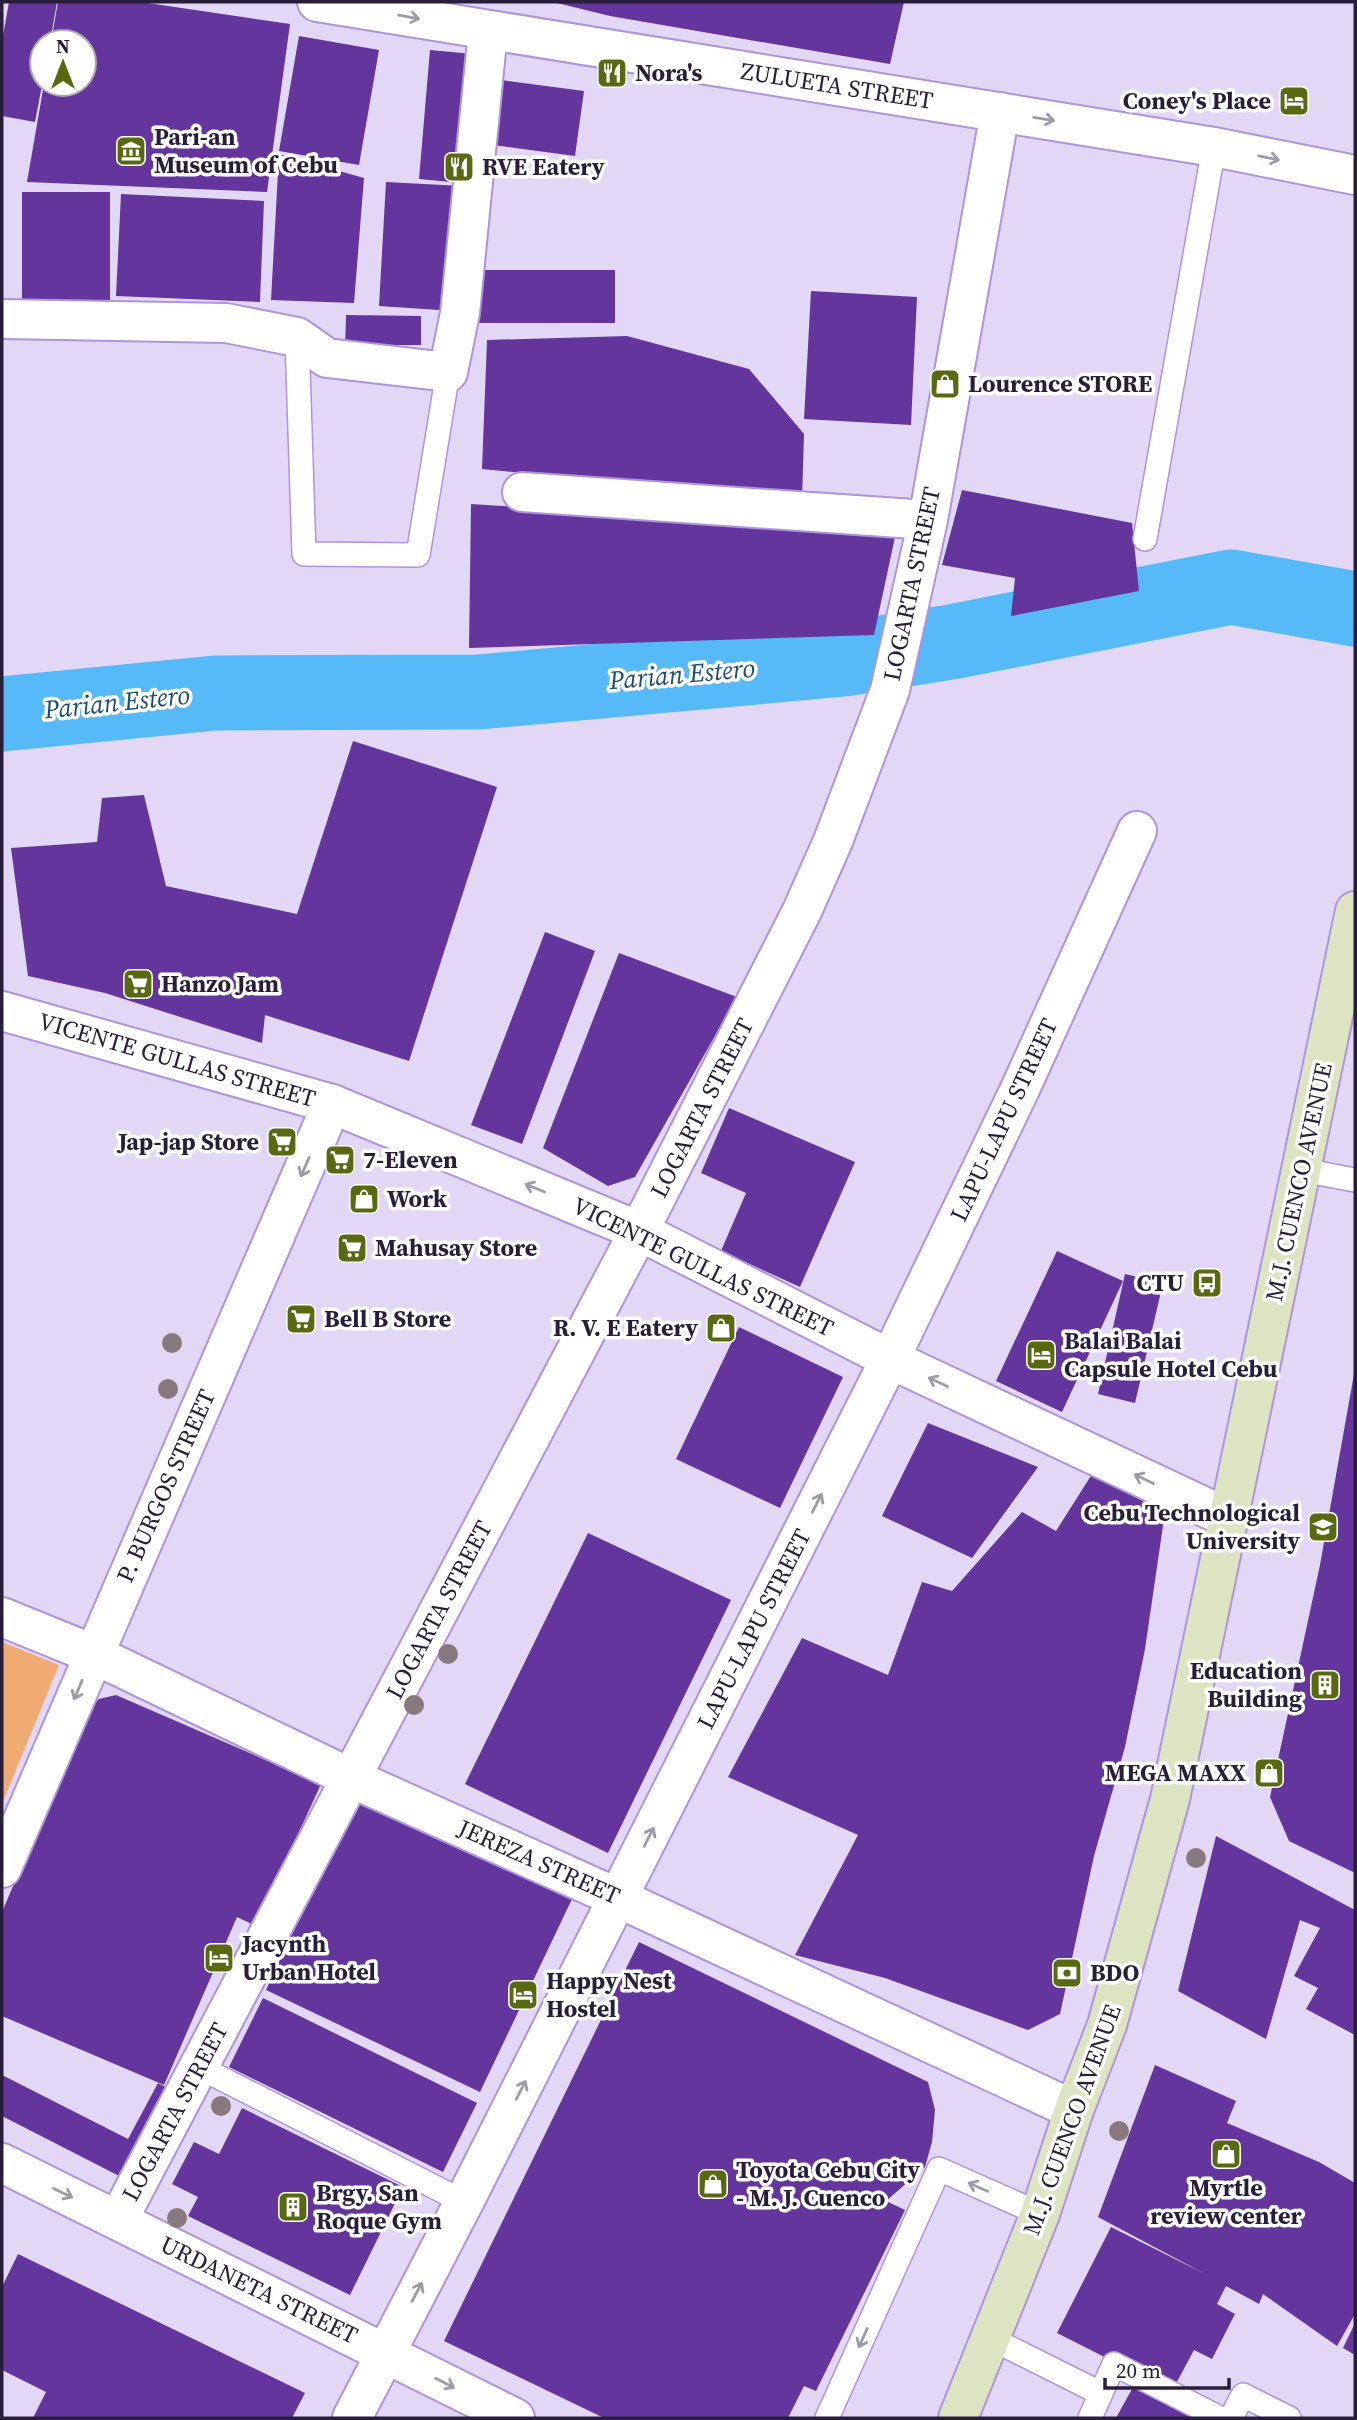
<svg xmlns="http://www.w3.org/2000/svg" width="1357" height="2420" viewBox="0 0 1357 2420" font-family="'Source Serif 4',serif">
	<rect width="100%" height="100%" fill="#e2d8f6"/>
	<path fill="#f0ab72" d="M 2,1642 L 59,1665 L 2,1804 Z"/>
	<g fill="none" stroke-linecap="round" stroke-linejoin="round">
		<path stroke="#56b9f8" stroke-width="75" d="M 2,714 L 215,693 L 479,692 L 844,659 L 951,642 L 1231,587 L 1355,609"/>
	</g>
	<path fill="#63359d" d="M 9,2 L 57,2 L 50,42 L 42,42 L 42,85 L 35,122 L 2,116 L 2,41 Z
		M 58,2 L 141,2 L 290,24 L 267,192 L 27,182 L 44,84 L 84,84 L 84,42 L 51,42 Z
		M 553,2 L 904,2 L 890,64 L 610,16 Z
		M 299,36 L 379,50 L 359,165 L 279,151 Z
		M 430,50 L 473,54 L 462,183 L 419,179 Z
		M 501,80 L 584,91 L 575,156 L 493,145 Z
		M 279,154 L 364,178 L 354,303 L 271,300 Z
		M 386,182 L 462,186 L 454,311 L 379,306 Z
		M 22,192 L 110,192 L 110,300 L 22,300 Z
		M 121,194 L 264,201 L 260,302 L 116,296 Z
		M 480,270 L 615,270 L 615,323 L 479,323 Z
		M 811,291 L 917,297 L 911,425 L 804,419 Z
		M 346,315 L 421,316 L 421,345 L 379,345 L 379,352 L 345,351 Z
		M 627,336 L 749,369 L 804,434 L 802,500 L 482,469 L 487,340 Z
		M 962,490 L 1132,523 L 1139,591 L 1011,616 L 1015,578 L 942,565 Z
		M 471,504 L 649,515 L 895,537 L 874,635 L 469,648 Z
		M 353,741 L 497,787 L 409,1061 L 265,1015 L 262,1043 L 105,993 L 28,976 L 11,848 L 97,842 L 102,798 L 144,795 L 166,886 L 297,914 Z
		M 545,932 L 595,951 L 522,1144 L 471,1125 Z
		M 619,953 L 737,997 L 635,1177 L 608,1186 L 543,1148 Z
		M 729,1108 L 855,1162 L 800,1287 L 721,1251 L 746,1193 L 701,1173 Z
		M 1057,1251 L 1123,1281 L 1062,1412 L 996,1381 Z
		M 1125,1274 L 1163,1283 L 1135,1403 L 1098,1394 Z
		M 739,1327 L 843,1377 L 780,1508 L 676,1459 Z
		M 1354,1374 L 1355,1374 L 1355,1873 L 1289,1841 L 1270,1797 L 1320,1565 Z
		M 928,1423 L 1038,1467 L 972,1558 L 882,1516 Z
		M 1094,1471 L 1165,1512 L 1145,1649 L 1125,1747 L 1094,1856 L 1060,2014 L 1028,2030 L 885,1978 L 795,1955 L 858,1835 L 728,1777 L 802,1638 L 888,1675 L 922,1582 L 952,1591 L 1022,1512 L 1056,1531 Z
		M 588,1533 L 731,1600 L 608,1853 L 465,1784 Z
		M 116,1695 L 321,1784 L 256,1926 L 237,1917 L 164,2085 L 2,2016 L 2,1912 L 88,1710 L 99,1699 Z
		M 355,1798 L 572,1899 L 480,2092 L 266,1990 Z
		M 1216,1836 L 1355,1910 L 1355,2035 L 1306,2009 L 1318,1988 L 1294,1976 L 1320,1928 L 1300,1920 L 1266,2039 L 1178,1991 Z
		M 639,1942 L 928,2082 L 935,2110 L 932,2142 L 925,2167 L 886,2201 L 905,2210 L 816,2391 L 804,2386 L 788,2418 L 604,2418 L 444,2341 Z
		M 263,1998 L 477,2103 L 443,2172 L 229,2067 Z
		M 1155,2065 L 1236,2101 L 1227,2123 L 1319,2162 L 1355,2183 L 1355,2314 L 1337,2346 L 1263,2294 L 1259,2304 L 1226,2286 L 1217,2304 L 1235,2314 L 1212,2359 L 1194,2350 L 1172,2391 L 1057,2333 L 1111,2227 L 1205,2274 L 1098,2217 Z
		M 2,2075 L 128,2139 L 158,2083 L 175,2092 L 127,2180 L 2,2116 Z
		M 242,2108 L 403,2187 L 350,2295 L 188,2216 L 198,2197 L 172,2184 L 194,2142 L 219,2154 Z
		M 18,2254 L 305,2393 L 292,2418 L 33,2418 L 46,2392 L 2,2370 L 2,2287 Z
		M 1355,2323 L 1355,2355 L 1343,2348 Z
		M 1137,2380 L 1209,2418 L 1116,2418 Z"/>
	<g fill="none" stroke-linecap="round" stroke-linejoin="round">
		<g stroke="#ad94dc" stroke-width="26">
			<path id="service" d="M 297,337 L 304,554 L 418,555 L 448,372
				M 1145,539 L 1214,147
				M 1302,1170 L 1355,1180
				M 199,2067 L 464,2202
				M 990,2338 L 1100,2393
				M 827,2418 L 939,2169 L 1040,2214
				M 1090,2418 L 1114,2364 L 1220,2418
				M 1231,2418 L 1243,2395 L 1289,2418"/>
		</g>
		<g stroke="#ad94dc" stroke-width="42">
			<path id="minor" d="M 2,319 L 226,323 L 297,337 L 327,358 L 448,372 L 460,313 L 488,31
				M 522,492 L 928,520
				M 890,1359 L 1021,1087 L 1137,831
				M 2,1868 L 332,1104
				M 118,2220 L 639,1231 L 802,911 L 833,841 L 890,690 L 928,520 L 1000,112"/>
		</g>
		<g stroke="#ad94dc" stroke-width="42">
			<path id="tertiary" d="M 317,2 L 1214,147 L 1355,175
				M 2,1011 L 332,1104 L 639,1231 L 890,1359 L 1228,1518
				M 2,1617 L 93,1654 L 351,1778 L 618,1898 L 1074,2110
				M 2,2163 L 515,2418
				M 352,2418 L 464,2202 L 890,1359"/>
		</g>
		<g stroke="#ad94dc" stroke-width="42">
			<path id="secondary" d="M 958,2418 L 1040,2214 L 1074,2110 L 1107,2025 L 1170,1799 L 1355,911"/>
		</g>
		<use href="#service" stroke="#fff" stroke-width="23"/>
		<use href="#minor" stroke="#fff" stroke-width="38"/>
		<use href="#tertiary" stroke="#fff" stroke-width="38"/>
		<use href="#secondary" stroke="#dde4c2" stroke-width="38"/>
	</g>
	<g fill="#88797e">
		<circle cx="172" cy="1343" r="10"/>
		<circle cx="168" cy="1389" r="10"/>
		<circle cx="448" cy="1654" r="10"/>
		<circle cx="414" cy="1705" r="10"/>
		<circle cx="1196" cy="1858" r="10"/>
		<circle cx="221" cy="2106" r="10"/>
		<circle cx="1119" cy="2131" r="10"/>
		<circle cx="177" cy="2218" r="10"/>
	</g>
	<defs><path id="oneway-shaft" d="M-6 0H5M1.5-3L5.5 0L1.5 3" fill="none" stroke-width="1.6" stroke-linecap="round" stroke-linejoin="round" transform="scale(1.75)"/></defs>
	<g stroke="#9e9aa6">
		<use href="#oneway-shaft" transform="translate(409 17) rotate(10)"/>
		<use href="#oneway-shaft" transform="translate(1044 119) rotate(9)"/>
		<use href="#oneway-shaft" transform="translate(1269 158) rotate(11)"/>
		<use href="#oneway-shaft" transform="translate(305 1167) rotate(114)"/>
		<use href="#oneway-shaft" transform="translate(535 1188) rotate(-158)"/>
		<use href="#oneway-shaft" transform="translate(938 1382) rotate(-155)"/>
		<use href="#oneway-shaft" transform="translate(1144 1479) rotate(-155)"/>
		<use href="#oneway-shaft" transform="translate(817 1503) rotate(-63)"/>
		<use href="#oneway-shaft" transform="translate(78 1690) rotate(113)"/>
		<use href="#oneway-shaft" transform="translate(649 1837) rotate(-63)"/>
		<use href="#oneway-shaft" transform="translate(521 2090) rotate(-63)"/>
		<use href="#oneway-shaft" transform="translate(978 2187) rotate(-156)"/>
		<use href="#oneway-shaft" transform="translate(63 2193) rotate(26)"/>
		<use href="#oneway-shaft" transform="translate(417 2292) rotate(-62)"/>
		<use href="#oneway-shaft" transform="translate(863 2338) rotate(114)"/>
		<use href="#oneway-shaft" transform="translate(445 2383) rotate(27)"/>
	</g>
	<defs>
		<g id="restaurant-square" transform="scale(1.575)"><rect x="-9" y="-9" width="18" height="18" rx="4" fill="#596912" stroke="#fff"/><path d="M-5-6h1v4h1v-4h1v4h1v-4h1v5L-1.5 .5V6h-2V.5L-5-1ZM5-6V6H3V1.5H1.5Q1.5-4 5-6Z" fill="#fff"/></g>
		<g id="hotel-square" transform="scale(1.575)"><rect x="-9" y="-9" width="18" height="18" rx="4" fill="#596912" stroke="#fff"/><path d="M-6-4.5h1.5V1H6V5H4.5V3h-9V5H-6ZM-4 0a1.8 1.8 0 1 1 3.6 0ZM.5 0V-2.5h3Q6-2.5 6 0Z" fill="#fff"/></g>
		<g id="museum-square" transform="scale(1.575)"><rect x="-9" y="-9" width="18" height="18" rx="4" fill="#596912" stroke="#fff"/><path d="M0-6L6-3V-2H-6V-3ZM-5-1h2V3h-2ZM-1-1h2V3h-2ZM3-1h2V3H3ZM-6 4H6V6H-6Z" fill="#fff"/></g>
		<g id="shop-square" transform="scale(1.575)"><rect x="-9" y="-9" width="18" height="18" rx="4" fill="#596912" stroke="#fff"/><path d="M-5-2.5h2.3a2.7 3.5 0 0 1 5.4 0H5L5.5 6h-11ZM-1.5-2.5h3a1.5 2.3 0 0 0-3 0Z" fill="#fff"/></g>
		<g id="supermarket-square" transform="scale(1.575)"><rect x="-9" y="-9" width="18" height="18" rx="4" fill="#596912" stroke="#fff"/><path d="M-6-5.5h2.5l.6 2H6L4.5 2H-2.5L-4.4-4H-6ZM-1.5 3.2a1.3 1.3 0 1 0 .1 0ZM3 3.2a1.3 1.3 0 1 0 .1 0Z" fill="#fff"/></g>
		<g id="bus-square" transform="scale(1.575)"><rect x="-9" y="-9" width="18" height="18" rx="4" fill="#596912" stroke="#fff"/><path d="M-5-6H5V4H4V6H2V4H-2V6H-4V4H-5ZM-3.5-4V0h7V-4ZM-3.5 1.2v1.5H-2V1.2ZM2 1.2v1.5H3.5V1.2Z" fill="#fff"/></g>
		<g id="university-square" transform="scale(1.575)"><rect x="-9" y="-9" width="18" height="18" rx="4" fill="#596912" stroke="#fff"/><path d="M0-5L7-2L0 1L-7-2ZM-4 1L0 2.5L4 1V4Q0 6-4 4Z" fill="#fff"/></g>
		<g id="building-square" transform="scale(1.575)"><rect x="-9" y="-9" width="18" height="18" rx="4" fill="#596912" stroke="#fff"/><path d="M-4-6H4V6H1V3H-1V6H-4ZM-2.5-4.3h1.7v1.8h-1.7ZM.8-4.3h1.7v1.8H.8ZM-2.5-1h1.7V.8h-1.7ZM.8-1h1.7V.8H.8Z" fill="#fff"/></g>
		<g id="bank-square" transform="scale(1.575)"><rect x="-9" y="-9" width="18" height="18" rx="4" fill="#596912" stroke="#fff"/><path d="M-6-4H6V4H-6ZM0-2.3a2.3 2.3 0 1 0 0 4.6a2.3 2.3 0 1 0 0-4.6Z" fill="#fff"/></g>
	</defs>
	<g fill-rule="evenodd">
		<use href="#restaurant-square" x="612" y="73"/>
		<use href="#hotel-square" x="1294" y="101"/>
		<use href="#museum-square" x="131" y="151"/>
		<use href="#restaurant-square" x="459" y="167"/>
		<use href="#shop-square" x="945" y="384"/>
		<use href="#supermarket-square" x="138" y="984"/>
		<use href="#supermarket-square" x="282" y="1142"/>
		<use href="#supermarket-square" x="340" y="1160"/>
		<use href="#shop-square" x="364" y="1199"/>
		<use href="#supermarket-square" x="352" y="1248"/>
		<use href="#bus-square" x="1207" y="1283"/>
		<use href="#supermarket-square" x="301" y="1319"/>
		<use href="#shop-square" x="721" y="1328"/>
		<use href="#hotel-square" x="1041" y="1355"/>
		<use href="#university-square" x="1323" y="1527"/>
		<use href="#building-square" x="1325" y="1685"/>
		<use href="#shop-square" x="1269" y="1773"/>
		<use href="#hotel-square" x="219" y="1958"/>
		<use href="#bank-square" x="1067" y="1973"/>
		<use href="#hotel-square" x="523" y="1995"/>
		<use href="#shop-square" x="1226" y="2154"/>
		<use href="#shop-square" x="713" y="2184"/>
		<use href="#building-square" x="293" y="2207"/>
	</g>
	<g text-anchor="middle" stroke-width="7" stroke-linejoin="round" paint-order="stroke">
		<g font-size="24" font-weight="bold" fill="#281e3a" stroke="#fff" text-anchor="start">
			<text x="635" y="81">Nora's</text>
			<text x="1271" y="109" text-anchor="end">Coney's Place</text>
			<text x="154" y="145">Pari-an<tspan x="154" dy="28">Museum of Cebu</tspan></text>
			<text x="482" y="175">RVE Eatery</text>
			<text x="968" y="392">Lourence STORE</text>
			<text x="161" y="992">Hanzo Jam</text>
			<text x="259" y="1150" text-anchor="end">Jap-jap Store</text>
			<text x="363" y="1168">7-Eleven</text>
			<text x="387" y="1207">Work</text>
			<text x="375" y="1256">Mahusay Store</text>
			<text x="1184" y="1291" text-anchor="end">CTU</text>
			<text x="324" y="1327">Bell B Store</text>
			<text x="698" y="1336" text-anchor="end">R. V. E Eatery</text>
			<text x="1064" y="1349">Balai Balai<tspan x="1064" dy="28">Capsule Hotel Cebu</tspan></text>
			<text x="1300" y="1521" text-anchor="end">Cebu Technological<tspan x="1300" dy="28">University</tspan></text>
			<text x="1302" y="1679" text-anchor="end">Education<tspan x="1302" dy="28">Building</tspan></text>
			<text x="1246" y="1781" text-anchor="end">MEGA MAXX</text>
			<text x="242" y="1952">Jacynth<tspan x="242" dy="28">Urban Hotel</tspan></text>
			<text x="1090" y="1981">BDO</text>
			<text x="546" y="1989">Happy Nest<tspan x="546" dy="28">Hostel</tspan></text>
			<text x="736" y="2178">Toyota Cebu City<tspan x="736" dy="28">- M. J. Cuenco</tspan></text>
			<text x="1226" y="2196" text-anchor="middle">Myrtle<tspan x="1226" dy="28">review center</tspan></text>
			<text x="316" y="2201">Brgy. San<tspan x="316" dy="28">Roque Gym</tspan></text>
		</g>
		<g font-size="24" fill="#281e3a" stroke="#fff">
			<text transform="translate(837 86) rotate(9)" y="8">ZULUETA STREET</text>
			<text transform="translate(912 584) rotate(-78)" y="8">LOGARTA STREET</text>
			<text transform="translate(177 1060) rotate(16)" y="8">VICENTE GULLAS STREET</text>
			<text transform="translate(702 1108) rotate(-63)" y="8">LOGARTA STREET</text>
			<text transform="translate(1004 1120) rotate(-65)" y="8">LAPU-LAPU STREET</text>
			<text transform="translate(1299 1182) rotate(-78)" y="8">M.J. CUENCO AVENUE</text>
			<text transform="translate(703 1267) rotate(26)" y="8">VICENTE GULLAS STREET</text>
			<text transform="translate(166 1486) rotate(-66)" y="8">P. BURGOS STREET</text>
			<text transform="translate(439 1610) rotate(-62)" y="8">LOGARTA STREET</text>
			<text transform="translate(754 1629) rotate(-63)" y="8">LAPU-LAPU STREET</text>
			<text transform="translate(539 1862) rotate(24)" y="8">JEREZA STREET</text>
			<text transform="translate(175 2112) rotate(-62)" y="8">LOGARTA STREET</text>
			<text transform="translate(1072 2120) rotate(-70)" y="8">M.J. CUENCO AVENUE</text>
			<text transform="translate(259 2290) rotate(26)" y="8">URDANETA STREET</text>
		</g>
		<g font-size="26" font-style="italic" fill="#194e6e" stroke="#fff">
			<text transform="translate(682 674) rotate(-5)" y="9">Parian Estero</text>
			<text transform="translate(117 702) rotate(-6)" y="9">Parian Estero</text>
		</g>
	</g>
	<rect width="1357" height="2420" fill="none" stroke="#281e3a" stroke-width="7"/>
	<g transform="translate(63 63)"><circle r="33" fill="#ffffff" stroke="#a9a5b0" stroke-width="2"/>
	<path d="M0-5L12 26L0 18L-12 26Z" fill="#596912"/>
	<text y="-10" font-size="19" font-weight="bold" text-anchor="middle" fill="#281e3a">N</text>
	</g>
	<path d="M1105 2378v10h124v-10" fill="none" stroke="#281e3a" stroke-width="3.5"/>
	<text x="1116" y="2378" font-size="21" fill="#281e3a" stroke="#ffffff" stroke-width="5" paint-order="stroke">20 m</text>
</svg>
